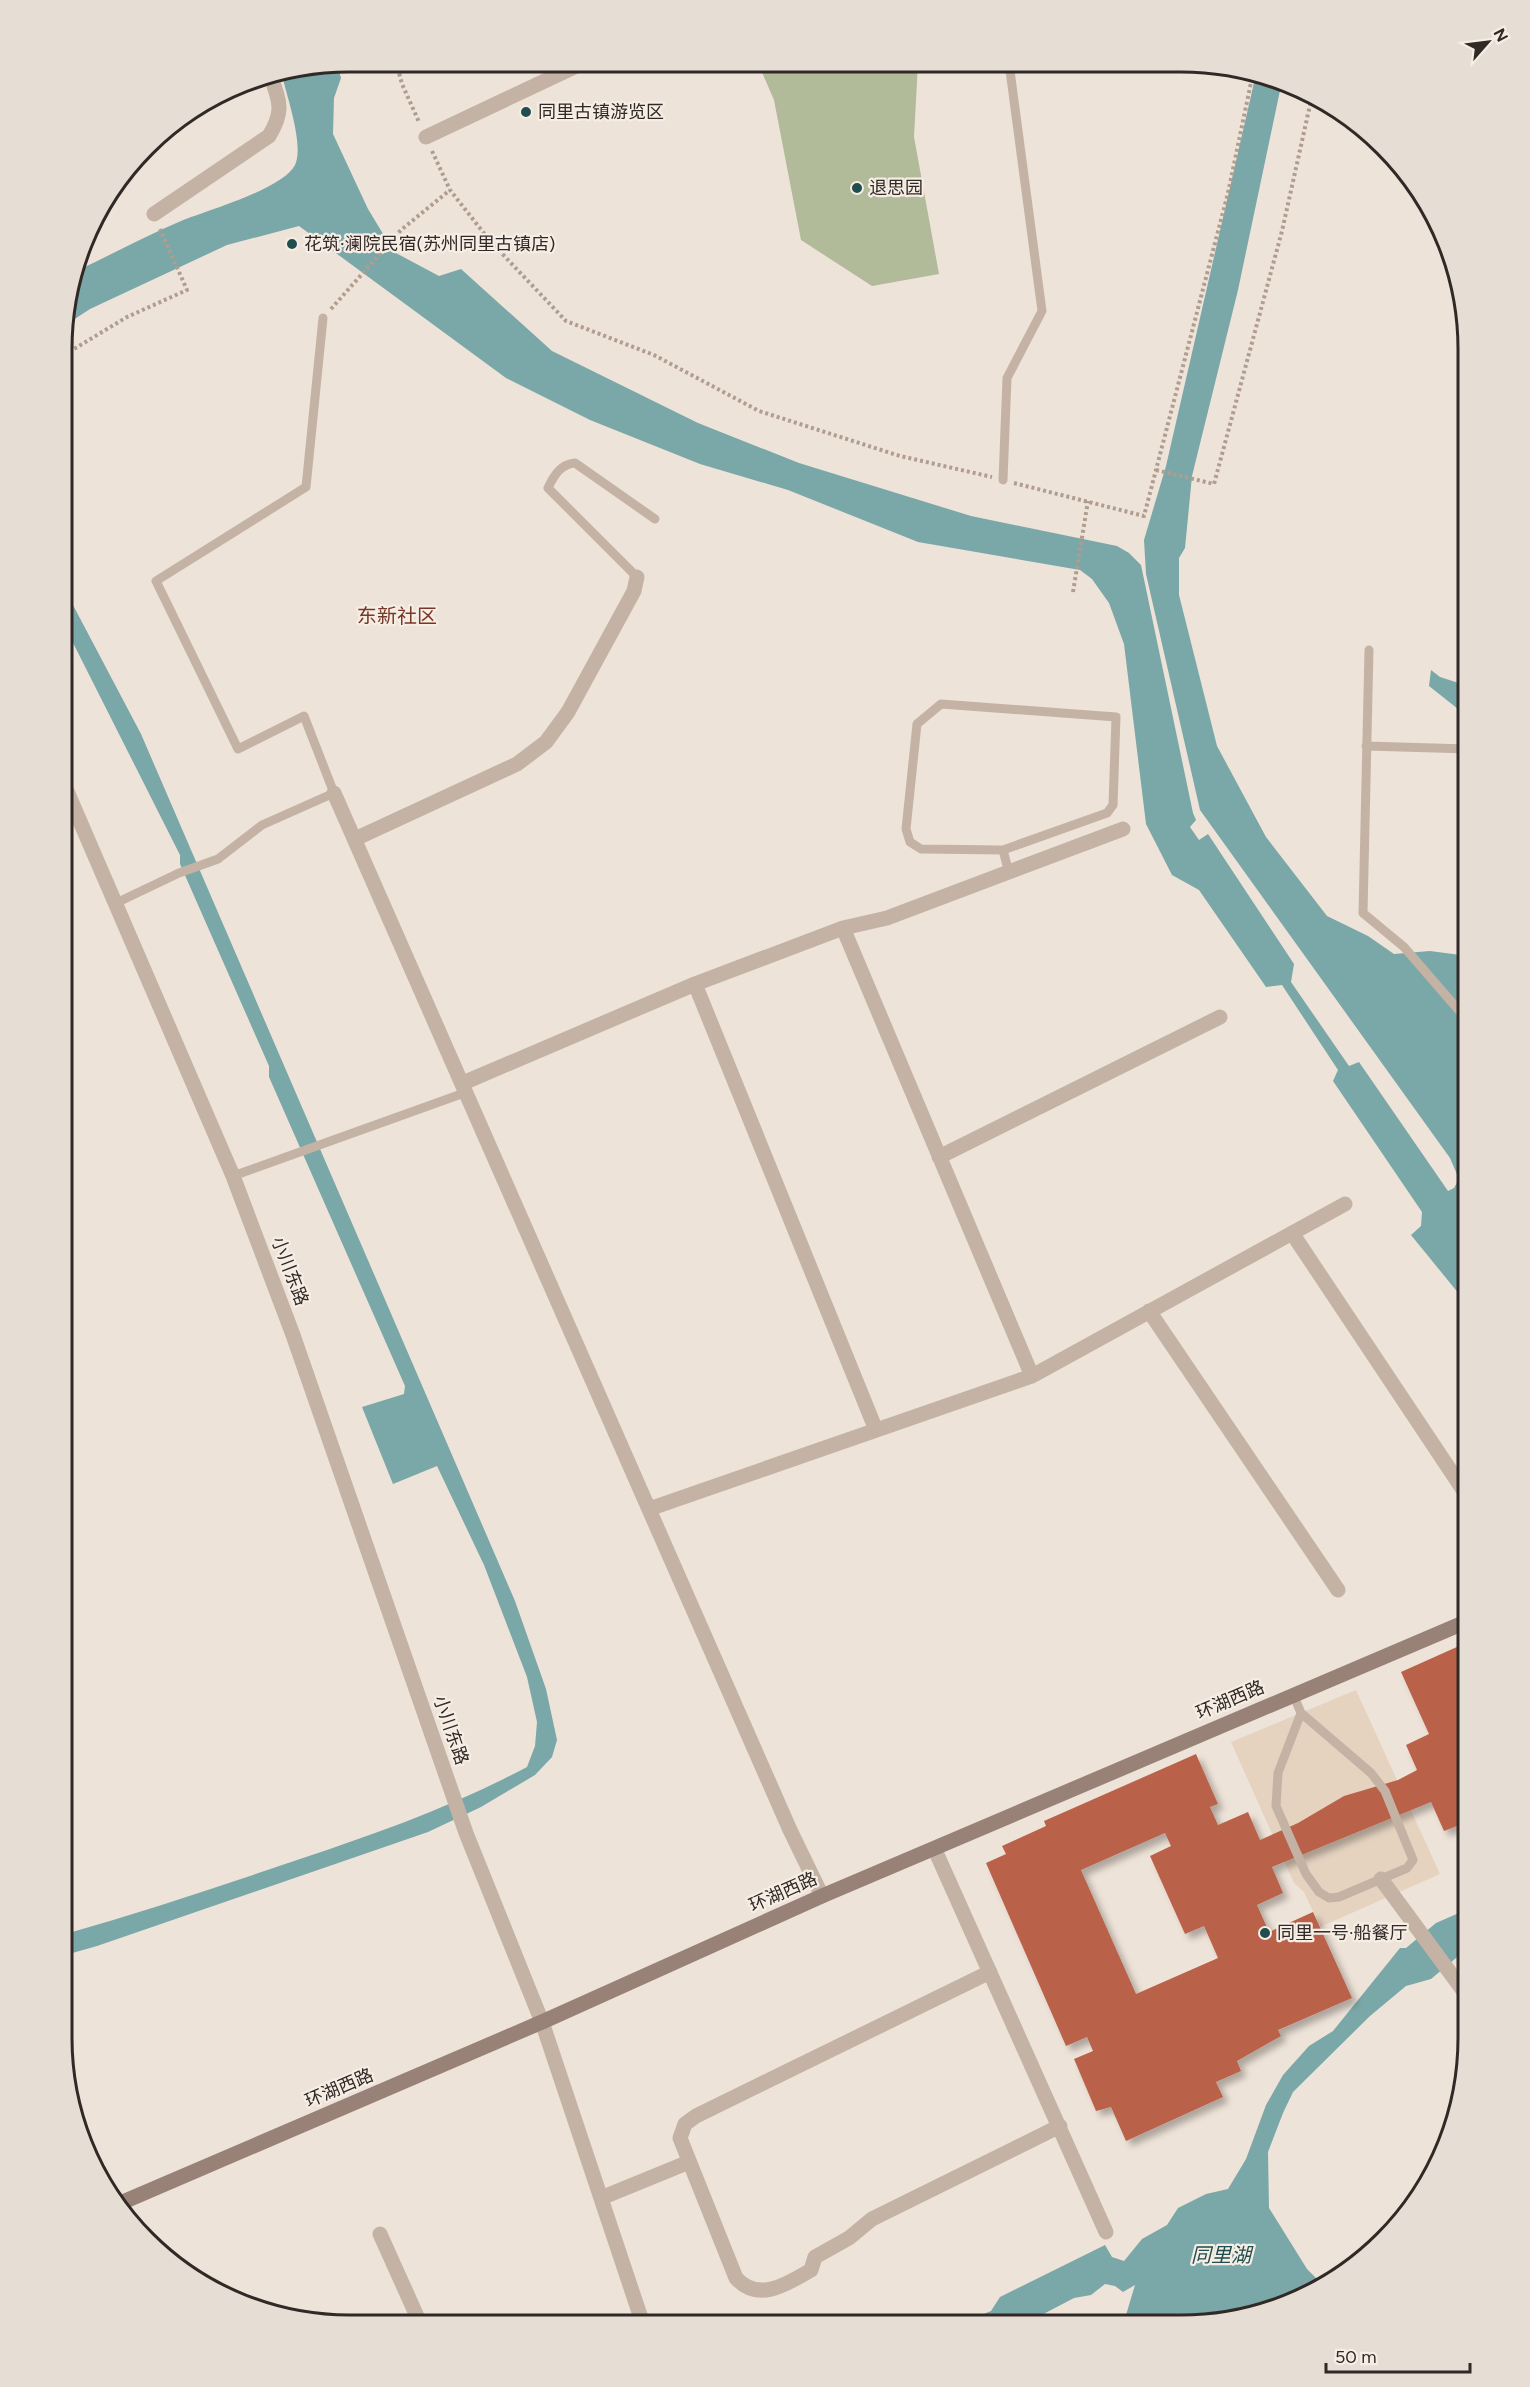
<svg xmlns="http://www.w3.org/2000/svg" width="1530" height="2387" viewBox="0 0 1530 2387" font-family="Figtree,'Noto Sans SC',sans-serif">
	<defs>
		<filter id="shadow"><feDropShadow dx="5.5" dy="5.5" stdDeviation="3" flood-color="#0004"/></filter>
	</defs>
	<rect width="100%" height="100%" fill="#eee3d8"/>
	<path fill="#b1bb9a" d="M 758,63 L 918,63 L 914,137 L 939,274 L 872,286 L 801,240 L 774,100 Z"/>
	<path fill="#e5d3c0" d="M 1356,1690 L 1440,1874 L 1320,1927 L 1304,1892 L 1294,1883 L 1231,1742 Z"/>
	<path fill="#7aa7a8" d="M 337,64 L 341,78 L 334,98 L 333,134 L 368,209 L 394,252 L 439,276 L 461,269 L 552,351 L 698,423 L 799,463 L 971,516 L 1117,546 L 1129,553 L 1141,565 L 1193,813 L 1196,820 L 1190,827 L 1199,840 L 1208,834 L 1294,964 L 1291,982 L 1349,1066 L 1359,1062 L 1448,1191 L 1454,1188 L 1459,1179 L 1450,1158 L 1200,810 L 1146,574 L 1144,540 L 1166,466 L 1256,74 L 1282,81 L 1238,290 L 1192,476 L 1185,548 L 1179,558 L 1179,595 L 1217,746 L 1266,837 L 1327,916 L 1368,936 L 1394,954 L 1430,951 L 1468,956 L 1468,996 L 1462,998 L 1457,1025 L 1468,1082 L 1468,1305 L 1411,1235 L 1421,1226 L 1422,1212 L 1333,1081 L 1338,1070 L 1282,985 L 1266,987 L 1199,890 L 1172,875 L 1146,824 L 1124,644 L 1109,603 L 1092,579 L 1080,570 L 918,542 L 788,490 L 700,464 L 590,420 L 506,378 L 299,226 L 227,245 L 90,309 L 64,326 L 64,312 L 76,271 C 111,255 145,236 181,221 C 206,211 283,189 295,165 C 304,146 288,100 283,79 L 274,76 Z
		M 64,588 L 141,734 L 515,1601 L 546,1689 L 557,1740 L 552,1757 L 535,1775 L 481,1807 L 428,1832 L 97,1946 L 62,1956 L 62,1935 C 142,1912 221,1886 300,1859 C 378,1833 454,1806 527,1767 L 535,1746 L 537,1722 L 527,1677 L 484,1565 L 437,1466 L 393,1484 L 362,1407 L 404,1394 L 405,1386 L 269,1077 L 269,1066 L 180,864 L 180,855 L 63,623 Z
		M 1431,670 L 1440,677 L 1468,686 L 1468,713 L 1458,709 L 1429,686 Z
		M 1468,1909 L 1468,1948 L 1431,1979 L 1406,1986 L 1370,2016 L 1293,2092 L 1283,2113 L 1268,2152 L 1269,2208 L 1307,2269 L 1323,2285 L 1291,2303 L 1181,2325 L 1123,2325 L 1135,2285 L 1123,2292 L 1115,2286 L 1105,2284 L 1091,2295 L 1074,2298 L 1032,2320 L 1028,2325 L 957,2325 L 991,2311 L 1000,2297 L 1105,2245 L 1112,2257 L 1124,2261 L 1142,2239 L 1167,2225 L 1178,2208 L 1206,2194 L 1228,2189 L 1246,2159 L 1266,2105 L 1283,2075 L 1309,2046 L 1333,2031 L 1400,1948 L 1406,1948 L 1436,1923 Z"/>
	<path fill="#ba624a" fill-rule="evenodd" filter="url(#shadow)" d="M 1468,1642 L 1468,1838 L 1462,1824 L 1444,1831 L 1431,1802 L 1272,1867 L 1283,1893 L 1257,1905 L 1269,1932 L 1313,1912 L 1352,1998 L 1278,2030 L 1281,2036 L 1237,2061 L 1241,2071 L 1216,2082 L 1223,2097 L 1126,2141 L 1111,2107 L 1096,2111 L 1074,2059 L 1093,2051 L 1087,2037 L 1066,2046 L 986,1863 L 1006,1854 L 1002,1846 L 1046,1826 L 1044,1821 L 1196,1754 L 1218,1804 L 1210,1807 L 1218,1825 L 1248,1812 L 1260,1840 L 1298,1823 L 1344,1796 L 1398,1780 L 1417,1770 L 1406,1745 L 1429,1734 L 1401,1672 ZM 1165,1833 L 1171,1846 L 1150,1856 L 1185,1934 L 1204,1926 L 1218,1958 L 1136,1994 L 1081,1870 Z"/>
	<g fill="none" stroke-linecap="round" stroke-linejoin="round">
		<path stroke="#b09d90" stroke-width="4" stroke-dasharray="3 3" stroke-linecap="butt" d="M 396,62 L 402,84 L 419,122
			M 432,151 L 450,190 L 490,241 L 566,321 L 654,355 L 759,411 L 900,456 L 992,477
			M 331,309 L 401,230 L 450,190
			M 64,355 L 127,317 L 187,290 L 160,229
			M 1156,470 L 1214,484 L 1282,231 L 1312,96
			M 1014,483 L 1144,516 L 1228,193 L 1253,73
			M 1073,592 L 1088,501"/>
		<path stroke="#c4b3a5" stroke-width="9" d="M 1003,480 L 1007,378 L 1042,311 L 1009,63
			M 637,577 L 548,488 C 554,475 561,464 575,463 L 655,519
			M 1369,650 L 1363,913 L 1404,947 L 1468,1021
			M 1366,746 L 1468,749
			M 1003,850 L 921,849 L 910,842 L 906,829 L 917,724 L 941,704 L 1116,717 L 1113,805 L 1107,813 L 1003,850 L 1009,873
			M 114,904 L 179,873 L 218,859 L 262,825 L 334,793 L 304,716 L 238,749 L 156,581 L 306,487 L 323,318
			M 233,1176 L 467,1092
			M 1293,1694 L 1301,1713 L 1371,1773 L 1385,1791 L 1413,1860 L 1407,1868 L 1339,1897 L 1329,1898 L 1319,1892 L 1306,1874 L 1276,1806 L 1278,1773 L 1301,1713"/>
		<path stroke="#c4b3a5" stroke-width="15" d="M 426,137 L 585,62
			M 154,214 L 269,136 C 284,112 280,102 271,77
			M 63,782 L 233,1176 L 293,1335 L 466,1833 L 542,2022 L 643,2324
			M 334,793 L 790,1830 L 822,1896
			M 355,839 L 517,764 L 546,742 L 568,712 L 634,591 L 637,577
			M 843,928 L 1032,1376
			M 695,984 L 876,1430
			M 463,1083 L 695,984 L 843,928 L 887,918 L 1123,829
			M 939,1157 L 1220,1017
			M 1292,1233 L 1468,1497
			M 1149,1311 L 1338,1590
			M 649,1509 L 1032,1376 L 1345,1204
			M 935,1850 L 1106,2232
			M 1381,1879 L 1468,1997
			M 990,1972 L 696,2116 L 685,2124 L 680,2138 L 736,2278 C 758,2303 787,2284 811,2270 L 815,2257 L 849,2238 L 872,2219 L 1060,2126
			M 601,2198 L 689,2162
			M 380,2234 L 420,2323"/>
		<path stroke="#988277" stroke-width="15" d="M 116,2205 L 542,2022 L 822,1896 L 1468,1621"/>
	</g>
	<g fill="#204d4e" stroke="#f6ede4" stroke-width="2">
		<circle cx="526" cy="112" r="6"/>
		<circle cx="857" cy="188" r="6"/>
		<circle cx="292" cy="244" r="6"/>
		<circle cx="1265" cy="1933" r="6"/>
	</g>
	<g text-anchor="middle" stroke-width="4.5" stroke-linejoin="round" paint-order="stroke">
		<g font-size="18" fill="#312926" stroke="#f6ede4" text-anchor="start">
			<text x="538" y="118">同里古镇游览区</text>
			<text x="869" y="194">退思园</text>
			<text x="304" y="250">花筑·澜院民宿(苏州同里古镇店)</text>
			<text x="1277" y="1939">同里一号·船餐厅</text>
		</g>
		<g font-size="18" fill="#312926" stroke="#f6ede4">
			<text transform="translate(290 1271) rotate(69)" y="6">小川东路</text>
			<text transform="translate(1230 1700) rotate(-23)" y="6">环湖西路</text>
			<text transform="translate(451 1730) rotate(71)" y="6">小川东路</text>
			<text transform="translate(783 1892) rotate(-24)" y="6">环湖西路</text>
			<text transform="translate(339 2088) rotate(-23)" y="6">环湖西路</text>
		</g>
		<g font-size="20" fill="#783827" stroke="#f6ede4">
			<text x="397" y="623">东新社区</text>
		</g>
		<g font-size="20" font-style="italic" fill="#204d4e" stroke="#f6ede4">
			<text x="1221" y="2262">同里湖</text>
		</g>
	</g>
	<path d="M0 0H1530V2387H0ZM349 72H1181A277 277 0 0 1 1458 349V2038A277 277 0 0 1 1181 2315H349A277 277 0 0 1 72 2038V349A277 277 0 0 1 349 72Z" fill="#e6ddd5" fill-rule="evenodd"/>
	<path fill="none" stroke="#312926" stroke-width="3" d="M349 72H1181A277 277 0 0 1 1458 349V2038A277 277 0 0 1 1181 2315H349A277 277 0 0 1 72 2038V349A277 277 0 0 1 349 72Z"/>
	<g transform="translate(1488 42) rotate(62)" stroke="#f6ede4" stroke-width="4.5" paint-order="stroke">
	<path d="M0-4.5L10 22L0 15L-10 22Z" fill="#312926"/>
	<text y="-9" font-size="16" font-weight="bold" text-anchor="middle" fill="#312926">N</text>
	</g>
	<path d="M1326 2363v9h144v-9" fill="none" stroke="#312926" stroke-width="3"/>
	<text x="1335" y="2363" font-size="18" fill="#312926" stroke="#f6ede4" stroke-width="4.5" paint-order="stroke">50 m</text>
</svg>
